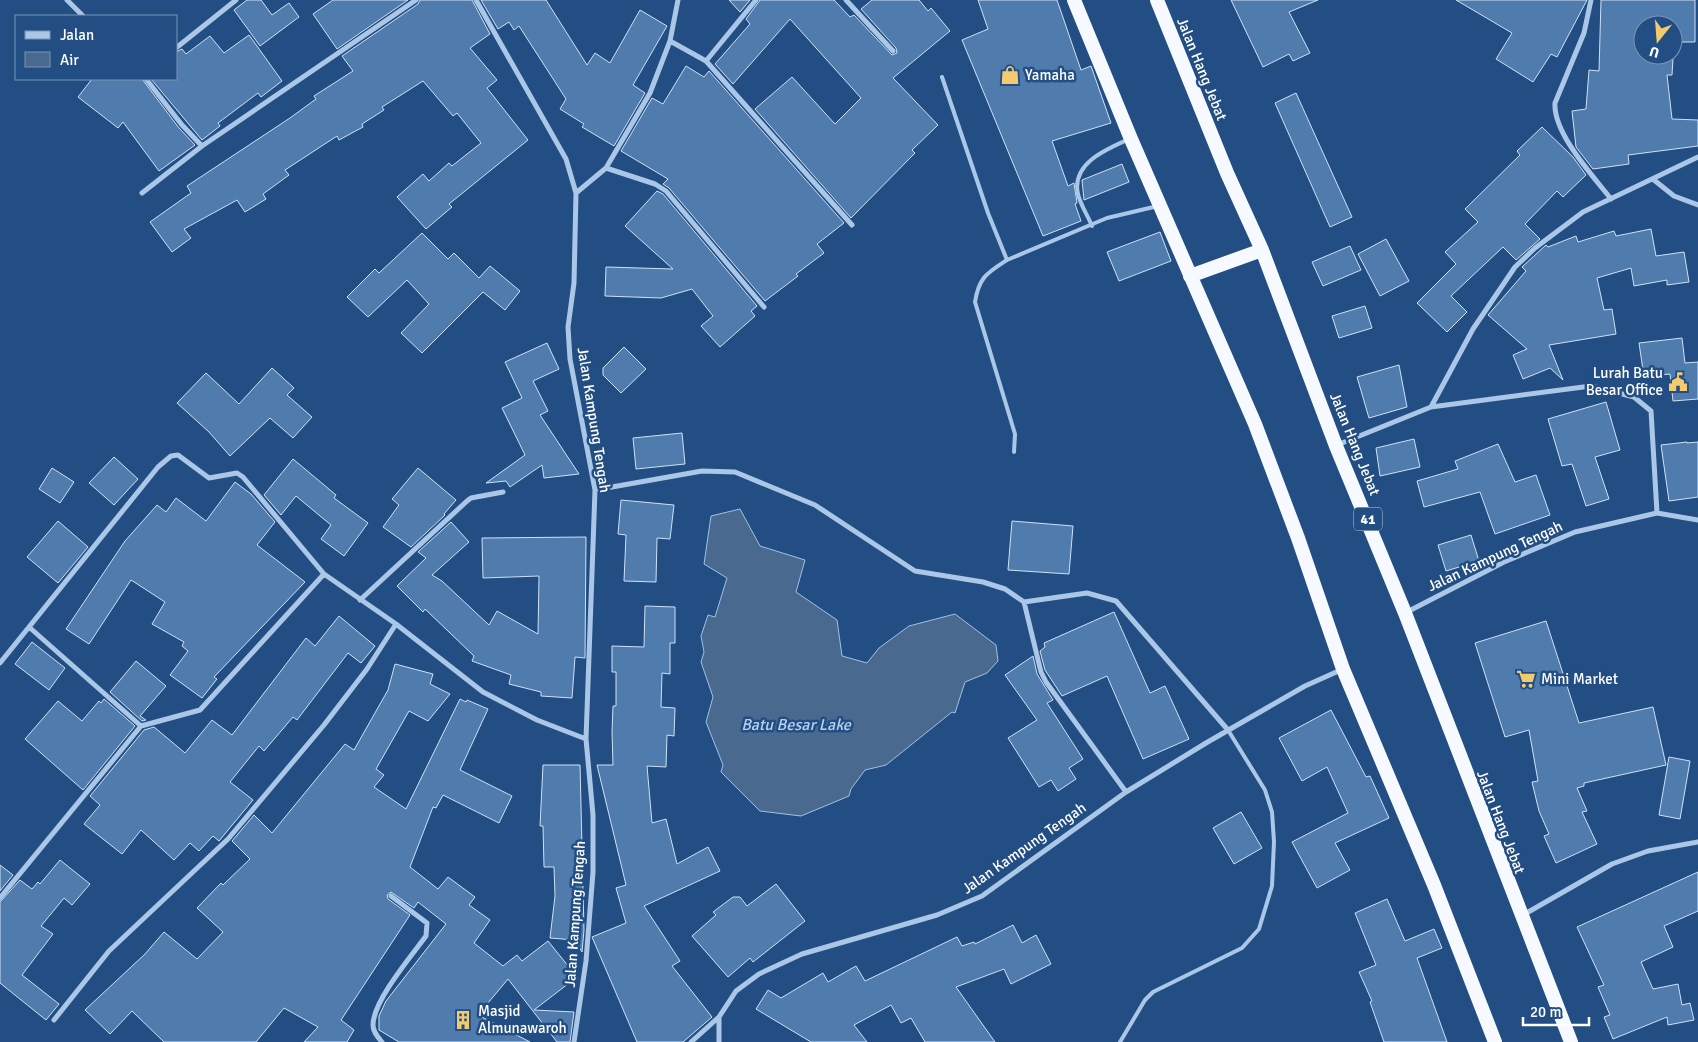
<svg xmlns="http://www.w3.org/2000/svg" width="1698" height="1042" viewBox="0 0 1698 1042" font-family="Signika,sans-serif">
	<rect width="100%" height="100%" fill="#234e83"/>
	<path fill="#49698f" stroke="#9fc2e9" d="M 740,509 L 760,546 L 805,560 L 796,592 L 837,620 L 842,656 L 867,663 L 879,648 L 909,626 L 955,614 L 996,645 L 998,661 L 987,673 L 965,682 L 955,713 L 952,712 L 886,765 L 865,770 L 851,789 L 849,796 L 801,816 L 760,811 L 721,772 L 723,765 L 706,722 L 713,697 L 701,662 L 704,652 L 701,636 L 708,615 L 715,617 L 727,578 L 704,564 L 711,516 Z"/>
	<path fill="#507bad" stroke="#cfe1f6" fill-rule="evenodd" d="M 247,0 L 261,0 L 272,15 L 289,3 L 299,17 L 260,46 L 234,10 Z
		M 333,0 L 408,0 L 337,49 L 313,14 Z
		M 420,0 L 472,0 L 490,34 L 470,48 L 497,80 L 487,88 L 528,140 L 449,204 L 452,207 L 426,229 L 397,197 L 423,174 L 429,181 L 449,163 L 452,166 L 481,143 L 457,113 L 453,116 L 423,81 L 382,107 L 384,110 L 362,124 L 363,127 L 339,140 L 337,136 L 285,170 L 289,175 L 263,194 L 266,199 L 245,212 L 237,200 L 184,229 L 191,238 L 172,252 L 150,222 L 191,193 L 187,186 L 290,118 L 316,99 L 314,96 L 353,71 L 342,56 L 418,4 Z
		M 481,0 L 546,0 L 587,65 L 595,53 L 610,63 L 640,10 L 667,26 L 633,85 L 645,93 L 614,146 L 582,127 L 584,124 L 560,109 L 566,99 L 519,26 L 514,30 L 509,22 L 498,29 Z
		M 729,0 L 750,0 L 740,12 Z
		M 760,0 L 834,0 L 850,17 L 854,15 L 892,55 L 897,53 L 896,48 L 861,9 L 872,0 L 919,0 L 928,11 L 931,8 L 950,31 L 893,78 L 938,125 L 912,150 L 915,153 L 851,218 L 755,109 L 792,77 L 835,124 L 861,98 L 790,19 L 733,84 L 715,64 L 750,24 L 746,19 Z
		M 978,0 L 1057,0 L 1081,70 L 1091,66 L 1111,123 L 1052,141 L 1068,186 L 1074,183 L 1077,203 L 1075,204 L 1081,221 L 1043,236 L 962,40 L 988,29 Z
		M 1231,0 L 1318,0 L 1289,12 L 1310,53 L 1293,61 L 1289,54 L 1263,67 Z
		M 1456,0 L 1587,0 L 1557,57 L 1551,54 L 1533,82 L 1496,59 L 1512,33 Z
		M 1601,0 L 1695,0 L 1695,42 L 1674,42 L 1672,75 L 1667,75 L 1672,119 L 1698,120 L 1698,146 L 1628,155 L 1629,164 L 1593,169 L 1579,151 L 1576,147 L 1572,111 L 1586,109 L 1589,70 L 1599,71 ZM 1643,25 L 1673,25 L 1673,55 L 1643,55 Z
		M 249,35 L 282,81 L 261,97 L 258,93 L 218,123 L 220,126 L 202,140 L 151,79 L 176,79 L 176,52 L 182,49 L 186,54 L 210,36 L 224,53 Z
		M 686,66 L 704,77 L 709,71 L 844,223 L 817,244 L 824,253 L 796,274 L 798,276 L 765,301 L 669,188 L 663,184 L 668,179 L 621,151 L 652,98 L 663,104 Z
		M 92,79 L 142,79 L 179,128 L 195,145 L 159,171 L 123,122 L 118,128 L 78,97 Z
		M 1296,93 L 1352,217 L 1330,227 L 1275,103 Z
		M 1542,127 L 1573,157 L 1586,175 L 1563,197 L 1557,191 L 1525,224 L 1540,239 L 1516,260 L 1503,247 L 1451,296 L 1467,312 L 1447,332 L 1417,303 L 1456,264 L 1445,252 L 1478,222 L 1465,209 L 1520,155 L 1517,151 Z
		M 1122,164 L 1129,182 L 1084,200 L 1082,180 Z
		M 657,191 L 663,194 L 757,306 L 751,311 L 755,316 L 720,347 L 701,326 L 713,316 L 692,289 L 661,298 L 605,296 L 606,267 L 673,269 L 625,226 Z
		M 1651,229 L 1656,256 L 1684,252 L 1689,282 L 1667,285 L 1667,280 L 1634,286 L 1631,268 L 1597,278 L 1604,310 L 1612,309 L 1616,334 L 1549,345 L 1563,380 L 1550,368 L 1523,379 L 1513,355 L 1527,349 L 1488,315 L 1526,271 L 1522,267 L 1546,245 L 1548,247 L 1576,236 L 1578,242 L 1614,231 L 1616,236 Z
		M 1160,232 L 1171,261 L 1119,281 L 1107,252 Z
		M 422,233 L 448,259 L 454,253 L 479,278 L 490,266 L 520,291 L 505,310 L 483,292 L 422,353 L 401,333 L 429,304 L 407,280 L 368,317 L 347,297 L 375,269 L 379,273 Z
		M 1386,239 L 1409,281 L 1380,296 L 1358,254 Z
		M 1350,246 L 1361,270 L 1323,286 L 1312,262 Z
		M 1365,306 L 1372,328 L 1339,338 L 1332,316 Z
		M 1682,338 L 1685,363 L 1698,362 L 1698,399 L 1673,401 L 1670,374 L 1644,377 L 1639,343 Z
		M 547,343 L 559,369 L 533,381 L 548,411 L 540,415 L 579,474 L 544,478 L 542,465 L 510,487 L 506,481 L 486,483 L 525,455 L 502,408 L 522,398 L 505,362 Z
		M 624,347 L 646,369 L 621,393 L 603,375 L 603,368 Z
		M 1399,365 L 1407,407 L 1369,418 L 1357,377 Z
		M 272,368 L 294,388 L 287,395 L 312,417 L 293,438 L 270,418 L 230,456 L 209,432 L 177,403 L 206,373 L 239,404 Z
		M 1606,402 L 1620,450 L 1595,457 L 1609,499 L 1586,506 L 1572,464 L 1562,466 L 1548,419 Z
		M 682,433 L 685,464 L 636,469 L 633,438 Z
		M 1414,439 L 1420,467 L 1380,476 L 1376,448 Z
		M 1687,442 L 1687,443 L 1698,442 L 1698,497 L 1669,501 L 1661,445 Z
		M 1498,444 L 1515,482 L 1536,475 L 1550,515 L 1495,534 L 1480,492 L 1424,507 L 1417,481 L 1458,469 L 1455,461 Z
		M 114,457 L 138,479 L 114,505 L 89,483 Z
		M 293,459 L 336,495 L 334,498 L 368,523 L 344,556 L 321,539 L 331,525 L 296,496 L 281,515 L 264,495 Z
		M 52,468 L 74,482 L 60,503 L 39,489 Z
		M 418,468 L 456,500 L 444,514 L 445,515 L 411,547 L 383,527 L 399,505 L 392,499 Z
		M 235,482 L 251,494 L 275,522 L 257,545 L 305,582 L 214,677 L 217,679 L 202,698 L 170,675 L 188,651 L 182,646 L 184,642 L 152,624 L 165,602 L 131,580 L 89,644 L 66,629 L 125,541 L 157,505 L 166,512 L 176,498 L 206,521 Z
		M 621,500 L 674,505 L 670,539 L 657,538 L 656,582 L 624,581 L 626,535 L 618,534 Z
		M 58,521 L 88,547 L 58,583 L 27,557 Z
		M 1012,521 L 1073,526 L 1069,574 L 1008,570 Z
		M 451,522 L 469,542 L 432,575 L 442,581 L 489,625 L 497,611 L 538,634 L 539,576 L 483,578 L 482,538 L 586,537 L 585,658 L 575,657 L 572,698 L 541,696 L 541,692 L 509,684 L 511,675 L 472,661 L 474,656 L 425,609 L 423,612 L 397,586 L 426,558 L 418,552 Z
		M 1471,535 L 1479,561 L 1446,571 L 1438,545 Z
		M 645,606 L 675,607 L 675,643 L 670,643 L 670,674 L 662,673 L 661,707 L 675,708 L 674,736 L 667,735 L 666,767 L 647,766 L 652,823 L 666,819 L 677,864 L 708,847 L 720,871 L 644,906 L 680,961 L 672,966 L 712,1017 L 683,1042 L 637,1042 L 592,937 L 626,923 L 616,888 L 626,885 L 597,765 L 613,765 L 612,732 L 613,706 L 616,706 L 616,672 L 612,672 L 612,646 L 644,647 Z
		M 1114,612 L 1150,693 L 1165,686 L 1189,739 L 1143,759 L 1107,676 L 1062,696 L 1045,670 L 1040,651 L 1045,647 L 1044,643 Z
		M 339,616 L 375,646 L 361,663 L 348,653 L 297,720 L 293,717 L 264,751 L 259,746 L 230,782 L 253,800 L 219,841 L 213,836 L 199,851 L 190,843 L 174,860 L 141,830 L 122,854 L 84,824 L 100,805 L 90,796 L 144,730 L 154,727 L 185,753 L 212,720 L 232,735 L 306,638 L 315,646 Z
		M 1546,621 L 1579,723 L 1653,707 L 1666,765 L 1584,783 L 1584,786 L 1577,788 L 1587,811 L 1582,812 L 1597,844 L 1556,863 L 1544,836 L 1549,834 L 1539,811 L 1532,782 L 1538,781 L 1529,730 L 1505,737 L 1475,643 Z
		M 32,642 L 65,668 L 49,690 L 15,664 Z
		M 1033,656 L 1037,674 L 1053,700 L 1047,703 L 1083,759 L 1069,768 L 1076,779 L 1058,791 L 1051,780 L 1039,787 L 1008,738 L 1037,720 L 1005,675 Z
		M 136,661 L 166,686 L 140,716 L 146,720 L 142,721 L 110,692 Z
		M 395,664 L 433,674 L 430,684 L 450,694 L 428,721 L 409,711 L 376,769 L 384,775 L 374,787 L 406,809 L 460,699 L 466,702 L 467,700 L 488,709 L 460,770 L 512,796 L 499,823 L 443,795 L 436,808 L 433,807 L 410,867 L 438,889 L 448,877 L 475,897 L 469,905 L 490,920 L 474,943 L 503,966 L 517,955 L 522,961 L 548,941 L 577,977 L 534,1010 L 574,1012 L 570,1042 L 557,1042 L 508,979 L 478,1015 L 530,1042 L 399,1042 L 379,1030 L 379,1016 L 386,1001 L 446,924 L 418,902 L 414,908 L 391,892 L 387,895 L 388,899 L 410,915 L 341,1020 L 354,1030 L 347,1042 L 304,1042 L 318,1027 L 284,1008 L 256,1042 L 164,1042 L 132,1011 L 110,1034 L 85,1010 L 145,954 L 164,932 L 197,959 L 223,932 L 197,908 L 221,883 L 223,885 L 250,859 L 232,841 L 254,815 L 272,833 L 345,744 L 354,750 L 388,690 Z
		M 104,699 L 135,726 L 83,790 L 25,739 L 58,701 L 82,721 L 99,701 L 101,703 Z
		M 1331,710 L 1366,777 L 1370,776 L 1389,818 L 1335,843 L 1350,870 L 1317,888 L 1292,842 L 1348,813 L 1327,767 L 1302,781 L 1279,738 Z
		M 1669,757 L 1690,761 L 1680,819 L 1659,815 Z
		M 543,765 L 580,765 L 584,930 L 582,952 L 575,940 L 550,938 L 555,896 L 554,867 L 544,867 L 543,826 L 540,826 Z
		M 1241,812 L 1262,848 L 1234,864 L 1213,828 Z
		M 60,860 L 90,884 L 72,905 L 64,898 L 41,926 L 53,934 L 22,975 L 59,1004 L 46,1020 L 0,983 L 0,902 L 20,880 L 32,889 L 38,882 L 40,884 Z
		M 0,865 L 13,875 L 0,891 Z
		M 1698,872 L 1698,911 L 1664,926 L 1673,947 L 1641,962 L 1653,989 L 1678,984 L 1682,1005 L 1690,1003 L 1694,1020 L 1668,1025 L 1667,1017 L 1613,1039 L 1604,1017 L 1610,1015 L 1598,987 L 1604,985 L 1577,927 Z
		M 776,884 L 805,921 L 753,962 L 750,958 L 728,977 L 692,936 L 716,915 L 713,912 L 733,897 L 740,897 L 747,906 Z
		M 1387,899 L 1405,941 L 1434,929 L 1442,948 L 1417,958 L 1447,1042 L 1384,1042 L 1370,1002 L 1372,1001 L 1359,972 L 1376,965 L 1355,913 Z
		M 1013,925 L 1022,943 L 1036,935 L 1051,964 L 1011,984 L 1004,969 L 956,987 L 995,1042 L 925,1042 L 911,1018 L 901,1023 L 891,1005 L 854,1025 L 867,1042 L 811,1042 L 756,1009 L 768,990 L 781,998 L 823,973 L 828,982 L 856,966 L 865,981 L 957,937 L 962,946 L 974,942 L 975,944 Z"/>
	<g fill="none" stroke-linecap="round" stroke-linejoin="round">
		<path stroke="#abc7e8" stroke-width="4" d="M 942,77 L 988,213 L 1007,260 L 1107,218 L 1158,206
			M 1092,226 C 1088,216 1080,204 1078,194 C 1071,163 1107,149 1129,139
			M 1007,260 C 987,273 979,277 975,302 L 1015,434 L 1014,452
			M 1120,1042 L 1145,1000 L 1153,992 L 1242,948 L 1259,929 L 1272,886 L 1274,842 L 1272,812 L 1265,790 L 1228,730"/>
		<path stroke="#abc7e8" stroke-width="5" d="M 67,0 L 83,16
			M 476,0 L 566,159 L 576,193
			M 846,0 L 893,51
			M 1591,0 L 1584,33 L 1555,103 C 1553,133 1593,176 1611,199
			M 670,41 L 706,61 L 852,225
			M 176,48 L 236,0
			M 706,61 L 756,0
			M 146,79 L 182,125 L 202,146 L 416,0
			M 606,168 L 655,184 L 666,191 L 764,307
			M 1654,180 L 1674,196 L 1698,205
			M 142,193 L 202,146
			M 1431,407 L 1473,329 L 1515,267 L 1535,248 L 1583,212 L 1698,157
			M 1337,445 L 1431,407 L 1591,386 L 1634,397 L 1651,411 L 1657,513
			M 595,490 L 702,471 L 735,472 L 815,505 L 915,571 L 983,582 L 1005,589 L 1024,602 L 1041,672 L 1046,682 L 1126,792
			M 360,600 L 467,501 L 471,498 L 503,492
			M 1024,602 L 1087,593 L 1116,601 L 1228,730
			M 1405,613 L 1504,562 L 1575,532 L 1657,513 L 1698,520
			M 29,627 L 141,726
			M 0,663 L 158,467 L 171,456 L 178,455 L 209,478 L 237,473 L 243,477 L 324,574 L 396,624 L 483,692 L 537,720 L 586,739
			M 0,898 L 141,726 L 200,710 L 324,574
			M 1523,915 L 1612,864 L 1648,851 L 1698,842
			M 719,1017 L 719,1042
			M 54,1020 L 109,951 L 228,839 L 324,725 L 367,669 L 396,624
			M 382,1042 C 378,1037 373,1032 373,1025 C 373,1001 412,955 426,936 L 427,923 L 391,896
			M 574,1042 L 586,961 L 593,872 L 593,815 L 586,739 L 595,490 L 570,359 L 568,327 L 574,283 L 576,193 L 606,168 L 650,93 L 670,41 L 678,0
			M 691,1042 L 719,1017 L 736,991 L 759,974 L 802,954 L 937,915 L 982,896 L 1126,792 L 1206,743 L 1305,686 L 1343,669"/>
		<path stroke="#f6fafe" stroke-width="14" d="M 1074,0 L 1131,139 L 1255,424 L 1298,538 L 1343,669 L 1434,885 L 1495,1042
			M 1157,0 L 1227,173 L 1262,250 L 1336,446 L 1405,613 L 1571,1042
			M 1190,276 L 1262,250"/>
	</g>
	<defs>
		<g id="shop-bare" transform="scale(1.5)"><path d="M-5-2.5h2.3a2.7 3.5 0 0 1 5.4 0H5L5.5 6h-11ZM-1.5-2.5h3a1.5 2.3 0 0 0-3 0Z" fill="#f3cb6e" stroke="#234e83" stroke-width="2.5" paint-order="stroke"/></g>
		<g id="civic-bare" transform="scale(1.5)"><path d="M-.6-6.5H3V-4.5H.6V-3L4-1V1h2V6H-6V1h2V-1L-.6-3ZM-1.2 2.5V6h2.4V2.5Z" fill="#f3cb6e" stroke="#234e83" stroke-width="2.5" paint-order="stroke"/></g>
		<g id="supermarket-bare" transform="scale(1.5)"><path d="M-6-5.5h2.5l.6 2H6L4.5 2H-2.5L-4.4-4H-6ZM-1.5 3.2a1.3 1.3 0 1 0 .1 0ZM3 3.2a1.3 1.3 0 1 0 .1 0Z" fill="#f3cb6e" stroke="#234e83" stroke-width="2.5" paint-order="stroke"/></g>
		<g id="building-bare" transform="scale(1.5)"><path d="M-4-6H4V6H1V3H-1V6H-4ZM-2.5-4.3h1.7v1.8h-1.7ZM.8-4.3h1.7v1.8H.8ZM-2.5-1h1.7V.8h-1.7ZM.8-1h1.7V.8H.8Z" fill="#f3cb6e" stroke="#234e83" stroke-width="2.5" paint-order="stroke"/></g>
	</defs>
	<g fill-rule="evenodd">
		<use href="#shop-bare" x="1010" y="75"/>
		<use href="#civic-bare" x="1678" y="382"/>
		<use href="#supermarket-bare" x="1526" y="679"/>
		<use href="#building-bare" x="463" y="1020"/>
	</g>
	<g text-anchor="middle" stroke-width="5" stroke-linejoin="round" paint-order="stroke">
		<rect fill="#234e83" stroke="#bdcada" stroke-width="1" x="1354" y="507.5" width="28" height="23" rx="4"/>
		<g font-size="14" font-weight="bold" fill="#fff">
			<text x="1368" y="524">41</text>
		</g>
		<g font-size="15" fill="#fff" stroke="#234e83">
			<text transform="translate(1202 69) rotate(68)" y="5">Jalan Hang Jebat</text>
			<text transform="translate(594 420) rotate(81)" y="5">Jalan Kampung Tengah</text>
			<text transform="translate(1355 444) rotate(68)" y="5">Jalan Hang Jebat</text>
			<text transform="translate(1495 556) rotate(-25)" y="5">Jalan Kampung Tengah</text>
			<text transform="translate(1501 822) rotate(69)" y="5">Jalan Hang Jebat</text>
			<text transform="translate(1024 848) rotate(-35)" y="5">Jalan Kampung Tengah</text>
			<text transform="translate(575 914) rotate(-86)" y="5">Jalan Kampung Tengah</text>
		</g>
		<g font-size="15" fill="#fff" stroke="#234e83" text-anchor="start">
			<text x="1025" y="80">Yamaha</text>
			<text x="1663" y="378" text-anchor="end">Lurah Batu<tspan x="1663" dy="17">Besar Office</tspan></text>
			<text x="1541" y="684">Mini Market</text>
			<text x="478" y="1016">Masjid<tspan x="478" dy="17">Almunawaroh</tspan></text>
		</g>
		<g font-size="16" font-style="italic" fill="#b6d1ef" stroke="#234e83">
			<text x="796" y="730">Batu Besar Lake</text>
		</g>
	</g>
	<rect x="15" y="15" width="162" height="65" fill="#234e83" stroke="#7b95b5"/>
	<rect x="25" y="31" width="25" height="8" fill="#abc7e8" stroke="#7b95b5"/>
	<text x="60" y="40" font-size="15" fill="#ffffff">Jalan</text>
	<rect x="25" y="52" width="25" height="15" fill="#49698f" stroke="#7b95b5"/>
	<text x="60" y="65" font-size="15" fill="#ffffff">Air</text>
	<g transform="translate(1658 40) rotate(197)"><circle r="24" fill="#234e83" stroke="#7b95b5"/>
	<path d="M0-4L9 19L0 12L-9 19Z" fill="#f3cb6e"/>
	<text y="-8" font-size="14" font-weight="bold" text-anchor="middle" fill="#ffffff">U</text>
	</g>
	<path d="M1523 1017v8h66v-8" fill="none" stroke="#ffffff" stroke-width="2.5"/>
	<text x="1530" y="1017" font-size="15" fill="#ffffff" stroke="#234e83" stroke-width="4" paint-order="stroke">20 m</text>
</svg>
